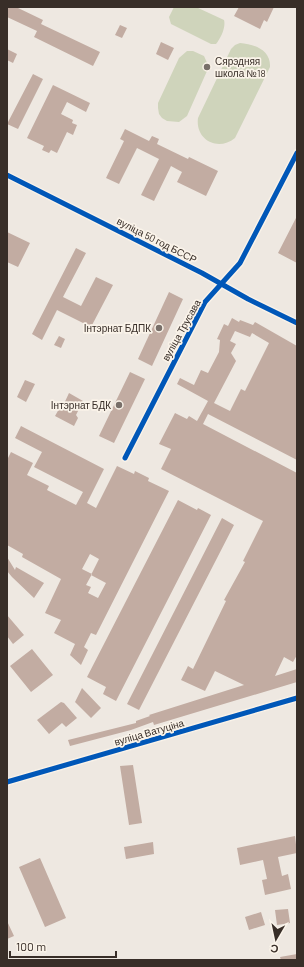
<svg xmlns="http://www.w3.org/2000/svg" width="304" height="967" viewBox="0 0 304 967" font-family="Barlow,sans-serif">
	<rect width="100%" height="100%" fill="#eee8e1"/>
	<path fill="#cfd4bb" d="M 174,7 L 196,7 L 224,20 C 226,27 221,38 216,44 L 211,44 L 171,24 L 169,17 Z
		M 240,43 C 254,44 271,50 270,67 L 235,138 C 218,152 195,140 198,118 L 231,49 L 235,45 Z
		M 187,51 L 193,51 L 204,56 L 208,65 L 207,71 L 187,116 L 179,122 L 167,121 L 162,118 L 159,114 L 158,108 L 158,103 L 179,58 Z"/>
	<path fill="#c2aca2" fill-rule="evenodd" d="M 7,7 L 16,7 L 43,20 L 41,24 L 100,52 L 93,66 L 34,37 L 37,31 L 7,17 Z
		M 239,7 L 274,7 L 267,22 L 264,20 L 260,29 L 234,16 Z
		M 120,25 L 127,28 L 122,38 L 115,35 Z
		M 161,42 L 174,48 L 168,60 L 156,54 Z
		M 7,49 L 17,54 L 13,63 L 7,60 Z
		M 33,74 L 43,79 L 18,129 L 7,124 Z
		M 53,85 L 90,103 L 86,112 L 67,102 L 61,114 L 73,120 L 72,123 L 77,125 L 73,135 L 67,132 L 57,153 L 51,150 L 49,153 L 42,150 L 44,146 L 27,138 Z
		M 125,129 L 149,141 L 152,136 L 159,139 L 157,144 L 188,159 L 189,157 L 218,171 L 206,196 L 177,182 L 182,172 L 171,166 L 154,201 L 141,195 L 159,159 L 137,148 L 119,184 L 106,178 L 124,141 L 120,139 Z
		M 297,216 L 297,263 L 278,253 Z
		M 7,232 L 30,243 L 18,267 L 7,262 Z
		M 76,248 L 86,253 L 63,297 L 81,306 L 96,277 L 113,285 L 91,327 L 57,310 L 42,340 L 32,334 Z
		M 169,292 L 183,299 L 152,366 L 138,359 Z
		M 232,318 L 239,322 L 240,320 L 253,325 L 255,322 L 297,346 L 297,460 L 208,414 L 203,424 L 297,473 L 297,655 L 293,662 L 284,657 L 275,676 L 297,669 L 297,682 L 154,725 L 153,722 L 131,730 L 70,746 L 68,740 L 136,723 L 136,721 L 150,716 L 149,715 L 244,685 L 215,671 L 205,691 L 181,680 L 188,666 L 193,669 L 226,601 L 224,600 L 245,562 L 243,561 L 263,521 L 161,469 L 171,449 L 159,444 L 175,413 L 187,419 L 189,416 L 197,421 L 208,401 L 177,384 L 180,378 L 194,385 L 201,370 L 208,373 L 219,352 L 220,340 L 217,339 L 224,324 L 228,326 ZM 235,331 L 250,337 L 252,333 L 269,343 L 245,391 L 241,389 L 230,411 L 214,403 L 236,361 L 231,353 L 236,344 L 230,341 Z
		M 59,336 L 65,339 L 61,348 L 54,345 Z
		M 130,372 L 145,379 L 114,443 L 99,436 Z
		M 25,380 L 35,384 L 26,402 L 17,397 Z
		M 69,393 L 83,401 L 76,415 L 78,418 L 74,426 L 55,416 L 59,409 L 62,408 Z
		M 21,426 L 104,469 L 87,503 L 96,508 L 117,466 L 134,474 L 135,471 L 149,478 L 148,481 L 169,491 L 96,635 L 91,633 L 84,647 L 88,650 L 81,665 L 70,655 L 75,644 L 54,633 L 61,620 L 45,613 L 61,579 L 22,557 L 23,554 L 7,545 L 7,460 L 11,452 L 33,463 L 27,475 L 49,486 L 47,490 L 76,505 L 83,492 L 34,467 L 42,452 L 15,438 ZM 90,554 L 99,559 L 91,575 L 106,583 L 98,598 L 88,593 L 91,587 L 86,585 L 92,574 L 82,569 Z
		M 178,500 L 197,510 L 198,508 L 211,515 L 116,701 L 103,694 L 106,687 L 87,677 Z
		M 222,518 L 234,525 L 139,710 L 127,704 Z
		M 7,557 L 15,570 L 16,567 L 44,583 L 34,598 L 12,577 L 7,571 Z
		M 7,615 L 24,635 L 13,644 L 7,636 Z
		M 32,649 L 53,675 L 31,692 L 10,666 Z
		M 82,688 L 101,708 L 91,718 L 75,702 Z
		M 61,702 L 64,703 L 77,718 L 66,727 L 62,723 L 49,734 L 37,720 Z
		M 133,765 L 142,823 L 129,825 L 120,766 Z
		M 295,836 L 297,853 L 278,857 L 282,876 L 288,874 L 291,889 L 265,895 L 262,880 L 267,879 L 263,860 L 240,865 L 237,848 Z
		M 153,842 L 154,854 L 126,859 L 124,847 Z
		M 40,858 L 66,918 L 45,927 L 19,867 Z
		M 288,909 L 290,923 L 277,925 L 275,910 Z
		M 261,912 L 265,925 L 249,930 L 245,917 Z
		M 7,921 L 14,936 L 7,939 Z
		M 297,954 L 297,960 L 281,960 L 280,957 Z"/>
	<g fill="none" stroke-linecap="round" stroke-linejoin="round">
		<path stroke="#c7c1bb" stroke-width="7" d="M 7,175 L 202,273 L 248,299 L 297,323
			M 125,458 L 205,302 L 240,263 L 297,153
			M 7,782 L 297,698"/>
		<g stroke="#faf3e9" stroke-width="8">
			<path id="cycleway" d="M 7,175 L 202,273 L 248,299 L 297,323
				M 125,458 L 205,302 L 240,263 L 297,153
				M 7,782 L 297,698"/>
		</g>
		<use href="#cycleway" stroke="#0057b8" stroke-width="5"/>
	</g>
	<g fill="#786f69" stroke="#faf3e9" stroke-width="1.5">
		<circle cx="207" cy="67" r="4"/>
		<circle cx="159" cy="328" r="4"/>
		<circle cx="119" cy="405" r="4"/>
	</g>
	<g text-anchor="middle" stroke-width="3.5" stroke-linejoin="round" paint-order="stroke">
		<g font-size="10" fill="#382e28" stroke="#faf3e9" text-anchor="end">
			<text x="215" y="65" text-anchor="start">Сярэдняя<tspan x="215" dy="12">школа №18</tspan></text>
			<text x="151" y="332">Інтэрнат БДПК</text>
			<text x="111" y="409">Інтэрнат БДК</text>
		</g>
		<g font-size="10" fill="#382e28" stroke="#faf3e9">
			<text transform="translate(157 240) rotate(27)" y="4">вуліца 50 год БССР</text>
			<text transform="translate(181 330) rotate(-61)" y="4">вуліца Трусава</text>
			<text transform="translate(149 732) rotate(-16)" y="4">вуліца Ватуціна</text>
		</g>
	</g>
	<rect width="304" height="967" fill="none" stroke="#382e28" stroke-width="16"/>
	<g transform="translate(276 939) rotate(189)" stroke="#faf3e9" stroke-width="3" paint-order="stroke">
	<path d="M0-3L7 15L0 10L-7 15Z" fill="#382e28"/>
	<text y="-6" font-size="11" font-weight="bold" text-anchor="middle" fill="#382e28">С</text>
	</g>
	<path d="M10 951v6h106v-6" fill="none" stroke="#382e28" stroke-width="2"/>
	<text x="16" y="951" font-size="12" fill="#382e28" stroke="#faf3e9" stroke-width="3" paint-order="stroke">100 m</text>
</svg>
